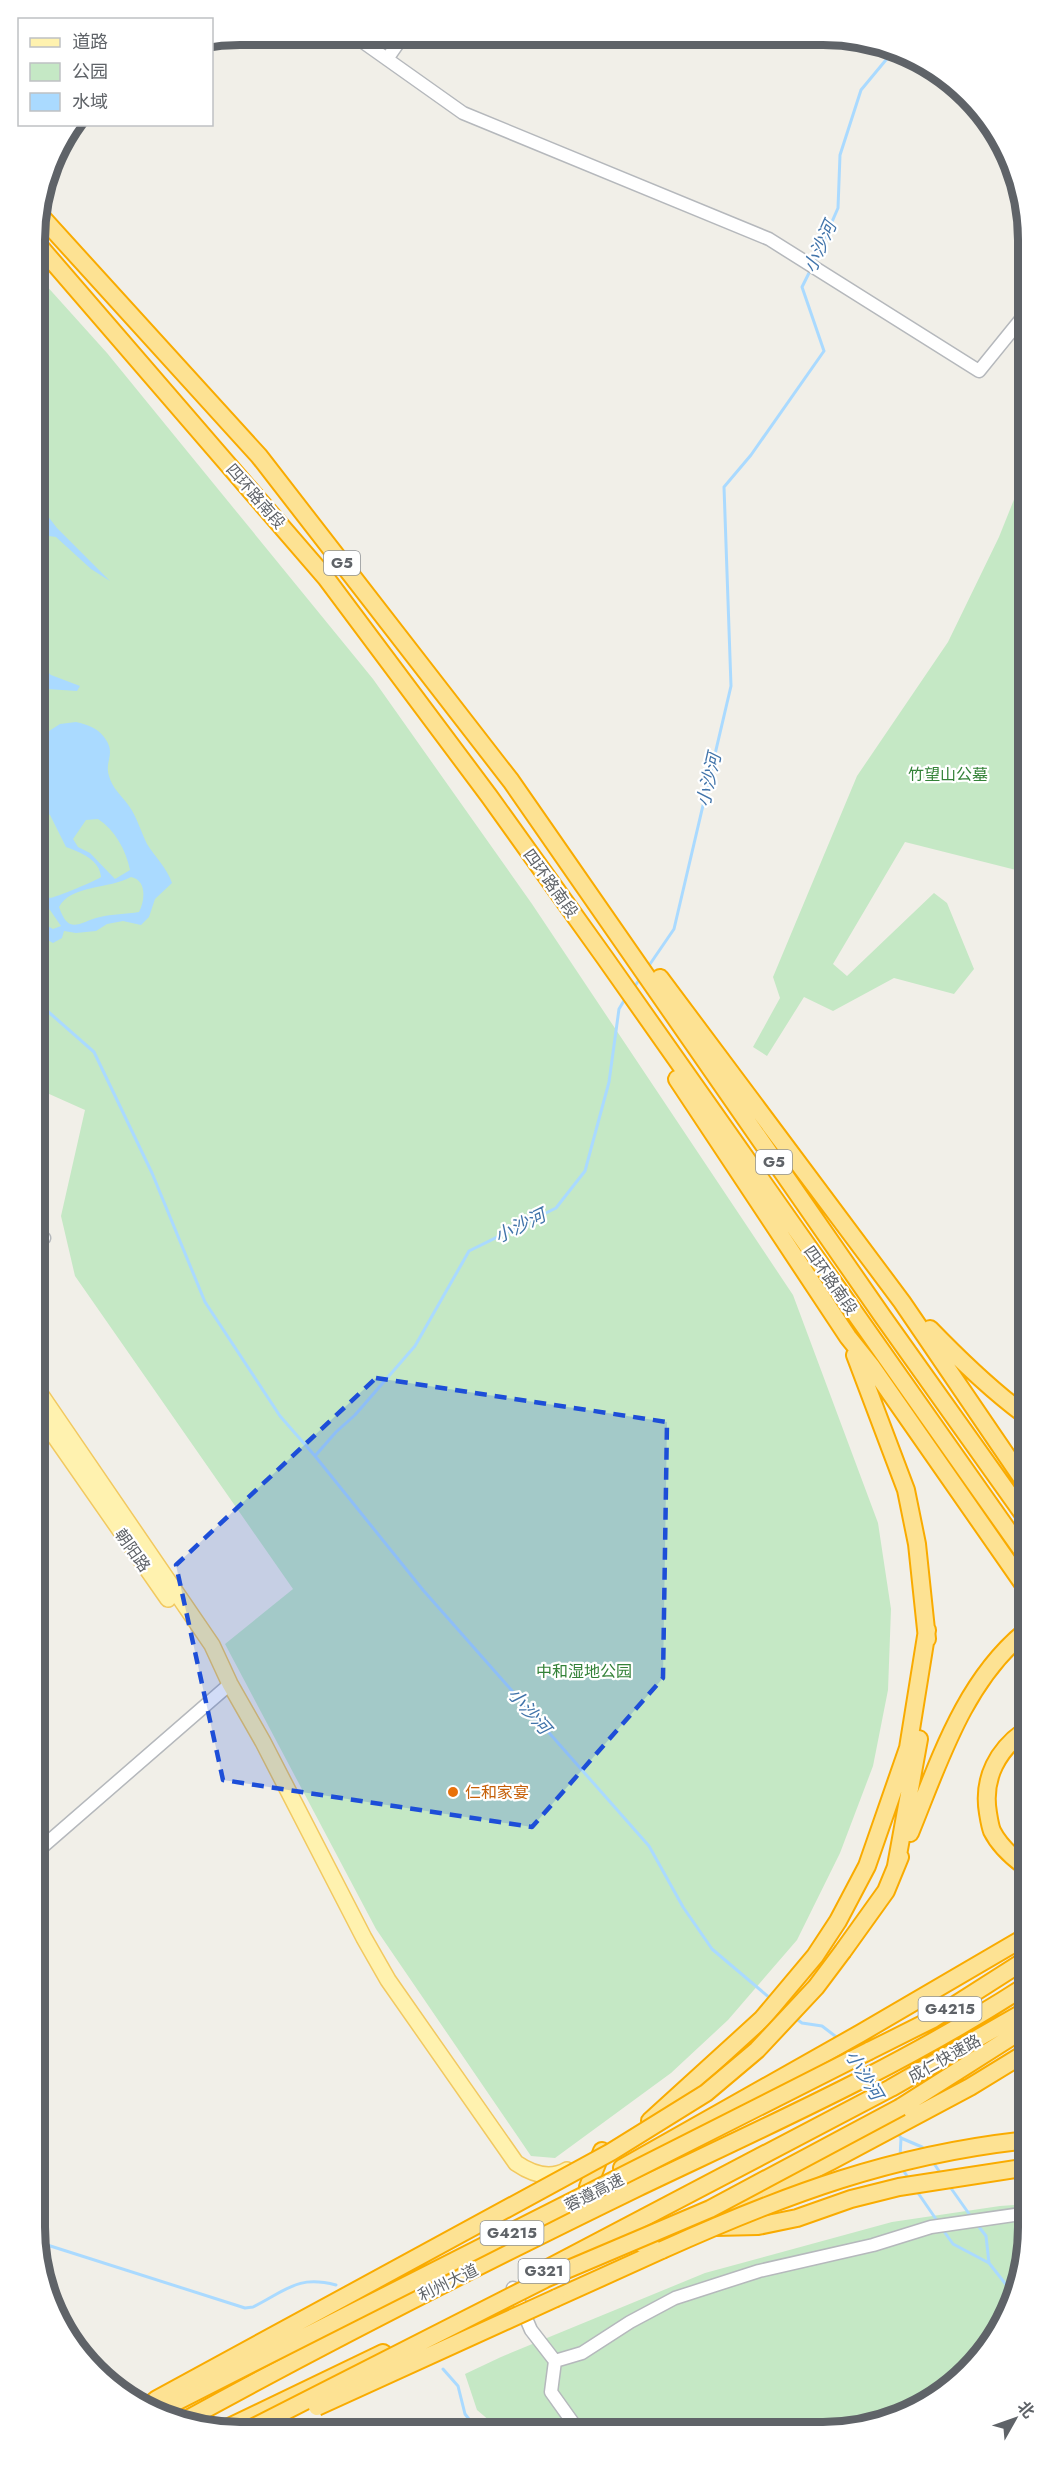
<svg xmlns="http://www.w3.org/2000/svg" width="1063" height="2467" viewBox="0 0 1063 2467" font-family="Jost,'Noto Sans SC',sans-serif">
	<rect width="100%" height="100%" fill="#f1efe8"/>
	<path fill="#c5e8c5" d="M 35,273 L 107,353 L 373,679 L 532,904 L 793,1295 L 878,1523 L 891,1609 L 888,1690 L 873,1766 L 840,1853 L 797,1940 L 728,2020 L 671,2073 L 555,2158 L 531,2156 L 376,1929 L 225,1644 L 293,1589 L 75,1276 L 61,1216 L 85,1110 L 38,1089 Z
		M 1023,477 L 1024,872 L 905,842 L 833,964 L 847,976 L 934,893 L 947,903 L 974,969 L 954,994 L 894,978 L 833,1011 L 804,997 L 767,1056 L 753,1047 L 780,998 L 773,977 L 857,776 L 948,642 L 999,537 Z
		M 1028,2204 L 1028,2240 L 1013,2306 L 978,2362 L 937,2398 L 876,2426 L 497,2427 L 477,2410 L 465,2374 L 501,2357 L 705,2273 L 892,2222 L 1000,2206 Z"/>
	<path fill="#aadaff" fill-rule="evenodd" d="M 36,501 L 57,528 L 110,581 L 91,569 L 56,537 L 42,535 L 36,527 Z
		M 36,661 L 51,675 L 80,686 L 77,691 L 47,689 L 36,681 Z
		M 76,722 C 88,725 96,727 104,737 C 117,754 104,760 109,776 C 112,788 122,796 129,806 C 137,817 141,832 147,844 C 155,857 167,868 172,883 L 155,899 L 149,917 L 141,925 L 123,921 L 107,924 L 96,931 L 76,933 L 64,931 L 62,938 L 53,943 L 37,934 L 37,920 L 53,929 L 61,926 L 50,910 L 37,900 L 37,891 C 41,893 46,897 50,898 C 54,898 98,880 101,877 C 100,860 80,852 66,847 L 50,815 L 37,805 L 37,728 L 49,731 L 60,724 ZM 98,819 C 115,830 126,850 130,870 L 115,879 L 90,853 L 78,847 L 73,839 L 86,820 ZM 131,877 C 147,880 145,901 139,912 C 126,914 112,914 100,917 C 79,922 69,936 59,907 C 70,885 110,889 131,877 Z"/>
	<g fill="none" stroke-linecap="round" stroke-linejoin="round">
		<path stroke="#aadaff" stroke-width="3" d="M 814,263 L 838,208 L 840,155 L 861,90 L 895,49
			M 648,967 L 674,929 L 731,686 L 724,487 L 751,455 L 824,351 L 802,287 L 811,269
			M 633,989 L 641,977
			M 625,999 L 619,1009 L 609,1082 L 585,1171 L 556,1208 L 469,1251 L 415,1346 L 355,1415 L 336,1432 L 315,1456 L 423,1590 L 649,1846 L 683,1907 L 712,1949 L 771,1999
			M 37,1006 L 44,1008 L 94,1052 L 152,1173 L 205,1302 L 280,1416 L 315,1456
			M 795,2018 L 802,2023 L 822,2026 L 839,2039
			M 898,2133 L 901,2138 L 900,2158
			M 901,2138 L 922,2147 L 926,2152
			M 933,2162 L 941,2174
			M 901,2167 L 909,2179
			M 948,2184 L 972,2218
			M 916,2190 L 938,2222
			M 976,2223 L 986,2236 L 989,2263
			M 943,2230 L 953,2244 L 989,2263 L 1015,2296
			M 41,2243 L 245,2308 L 253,2307 C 287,2290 297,2275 336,2285
			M 443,2369 L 458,2386 L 465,2414 L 475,2427"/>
		<g stroke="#b5b8bc" stroke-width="15">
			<path id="minor" d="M 353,35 L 463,113 L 769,239 L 979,371 L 1022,318
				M 387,59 L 403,36
				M 38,1237 L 44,1238
				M 40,1849 L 230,1684
				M 513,2288 L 531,2330 L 555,2361 L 551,2392 L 576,2427
				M 555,2361 L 582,2353 L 630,2322 L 675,2298 L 759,2271 L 873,2245 L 931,2227 L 1028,2213"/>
		</g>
		<g stroke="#f2c960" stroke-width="18">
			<path id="major" d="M 39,1392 L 212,1645 L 230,1684 L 263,1742 L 364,1938 L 388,1980 L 516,2163 C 532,2174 550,2180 567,2170
				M 39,1414 L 168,1599"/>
		</g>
		<g stroke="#f9ab00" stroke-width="20">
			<path id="highway" d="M 38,213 L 259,456 L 511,781 L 883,1317 L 1026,1518
				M 35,241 L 326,578 L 489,796 L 605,958 L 1026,1556
				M 660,978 L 902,1302 L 1026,1484
				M 677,1079 L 848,1337 L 872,1367 L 1026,1588
				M 930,1329 C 960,1360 991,1390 1025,1415
				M 855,1355 L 906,1490 L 917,1544 L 927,1639
				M 1026,1730 C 998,1749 982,1778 988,1813 C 989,1819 990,1826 992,1831 C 1000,1847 1013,1858 1027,1868
				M 910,1833 C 939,1762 964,1681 1026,1631
				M 896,1866 L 919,1739
				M 843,1951 L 886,1891 L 900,1857
				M 869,2051 L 933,2019 L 1027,1959
				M 901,2107 L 1027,2027
				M 650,2121 L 762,2019 L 815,1956 L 838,1921 L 867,1866 L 908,1748 L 927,1630
				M 622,2168 L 861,2033 L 1027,1936
				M 588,2187 L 602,2151
				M 715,2227 L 758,2226 L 797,2218 L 851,2199 L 899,2187 L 1028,2167
				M 642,2244 L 699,2228 L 831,2161 L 970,2087 L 1027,2052
				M 529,2278 L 891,2088 L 1027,2010
				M 556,2298 L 662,2250
				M 182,2422 C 331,2340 483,2263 637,2188 C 769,2125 904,2065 1027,1985
				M 225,2429 L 383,2353"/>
		</g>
		<use href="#minor" stroke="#fff" stroke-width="12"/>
		<use href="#major" stroke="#fff2af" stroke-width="15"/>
		<use href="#highway" stroke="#fde293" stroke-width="16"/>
		<g stroke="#f9ab00" stroke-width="20" stroke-linecap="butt">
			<path id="highway-bridge" d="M 662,2250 C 784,2195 893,2154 1028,2140
				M 317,2407 L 556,2298
				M 145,2409 L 157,2399 L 611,2152 L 706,2093 L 757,2050 L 816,1987 L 843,1951
				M 154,2413 L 869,2051
				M 252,2428 L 545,2279 L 710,2209 L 901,2107"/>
		</g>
		<use href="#highway-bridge" stroke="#fde293" stroke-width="16"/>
	</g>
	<path fill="#1d4ed8" fill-opacity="0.2" stroke="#1d4ed8" stroke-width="4.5" stroke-dasharray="12 8" stroke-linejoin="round" d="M 376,1378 L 667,1422 L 663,1678 L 532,1827 L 223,1780 L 176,1565 Z"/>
	<circle fill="#e8710a" stroke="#fff" stroke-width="2" cx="453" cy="1792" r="6"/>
	<g text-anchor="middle" stroke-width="4.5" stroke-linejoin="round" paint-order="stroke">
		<g fill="#fff" stroke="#8f9295" stroke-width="1.5">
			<rect x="324" y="551" width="36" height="24" rx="4.5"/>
			<rect x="756" y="1150" width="36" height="24" rx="4.5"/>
			<rect x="918.5" y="1997" width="63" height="24" rx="4.5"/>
			<rect x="480.5" y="2221" width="63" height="24" rx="4.5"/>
			<rect x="518.5" y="2259" width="51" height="24" rx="4.5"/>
		</g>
		<g font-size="15" font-weight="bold" fill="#5f6368">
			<text x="342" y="568">G5</text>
			<text x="774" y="1167">G5</text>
			<text x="950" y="2014">G4215</text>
			<text x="512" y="2238">G4215</text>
			<text x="544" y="2276">G321</text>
		</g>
		<g font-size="16" fill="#5f6368" stroke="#fff">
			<text transform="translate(256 496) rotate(49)" y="6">四环路南段</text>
			<text transform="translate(551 883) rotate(54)" y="6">四环路南段</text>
			<text transform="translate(831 1280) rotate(55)" y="6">四环路南段</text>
			<text transform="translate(133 1550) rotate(55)" y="6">朝阳路</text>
			<text transform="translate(944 2058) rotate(-29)" y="6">成仁快速路</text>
			<text transform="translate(594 2192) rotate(-27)" y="6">蓉遵高速</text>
			<text transform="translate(448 2282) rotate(-26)" y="6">利州大道</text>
		</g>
		<g font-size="16" fill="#348238" stroke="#fff">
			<text x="948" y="780">竹望山公墓</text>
			<text x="584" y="1677">中和湿地公园</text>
		</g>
		<g font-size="16" fill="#c56008" stroke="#fff" text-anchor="start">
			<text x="465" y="1798">仁和家宴</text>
		</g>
		<g font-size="18" font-style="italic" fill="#4174aa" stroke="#fff">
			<text transform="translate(820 247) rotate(-66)" y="6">小沙河</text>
			<text transform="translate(709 780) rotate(-77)" y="6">小沙河</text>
			<text transform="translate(520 1226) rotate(-26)" y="6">小沙河</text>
			<text transform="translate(529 1711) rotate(49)" y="6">小沙河</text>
			<text transform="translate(864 2075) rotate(59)" y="6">小沙河</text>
		</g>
	</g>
	<path d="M0 0H1063V2467H0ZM240 45H823A195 195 0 0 1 1018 240V2227A195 195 0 0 1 823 2422H240A195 195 0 0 1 45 2227V240A195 195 0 0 1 240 45Z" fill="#fff" fill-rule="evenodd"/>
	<path fill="none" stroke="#5f6368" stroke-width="8" d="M240 45H823A195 195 0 0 1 1018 240V2227A195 195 0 0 1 823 2422H240A195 195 0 0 1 45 2227V240A195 195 0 0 1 240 45Z"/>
	<rect x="18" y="18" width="195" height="108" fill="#ffffff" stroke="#bfc1c3" stroke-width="1.5"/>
	<rect x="30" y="38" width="30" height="9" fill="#fff2af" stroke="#bfc1c3" stroke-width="1.5"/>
	<text x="72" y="48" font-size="18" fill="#5f6368">道路</text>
	<rect x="30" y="63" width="30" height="18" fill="#c5e8c5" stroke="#bfc1c3" stroke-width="1.5"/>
	<text x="72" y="78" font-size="18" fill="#5f6368">公园</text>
	<rect x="30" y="93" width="30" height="18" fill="#aadaff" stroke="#bfc1c3" stroke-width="1.5"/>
	<text x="72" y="108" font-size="18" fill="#5f6368">水域</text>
	<g transform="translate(1015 2419) rotate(50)" stroke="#ffffff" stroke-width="4.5" paint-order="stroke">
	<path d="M0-4.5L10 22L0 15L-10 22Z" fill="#5f6368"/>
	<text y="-9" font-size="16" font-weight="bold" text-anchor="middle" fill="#5f6368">北</text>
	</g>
</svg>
